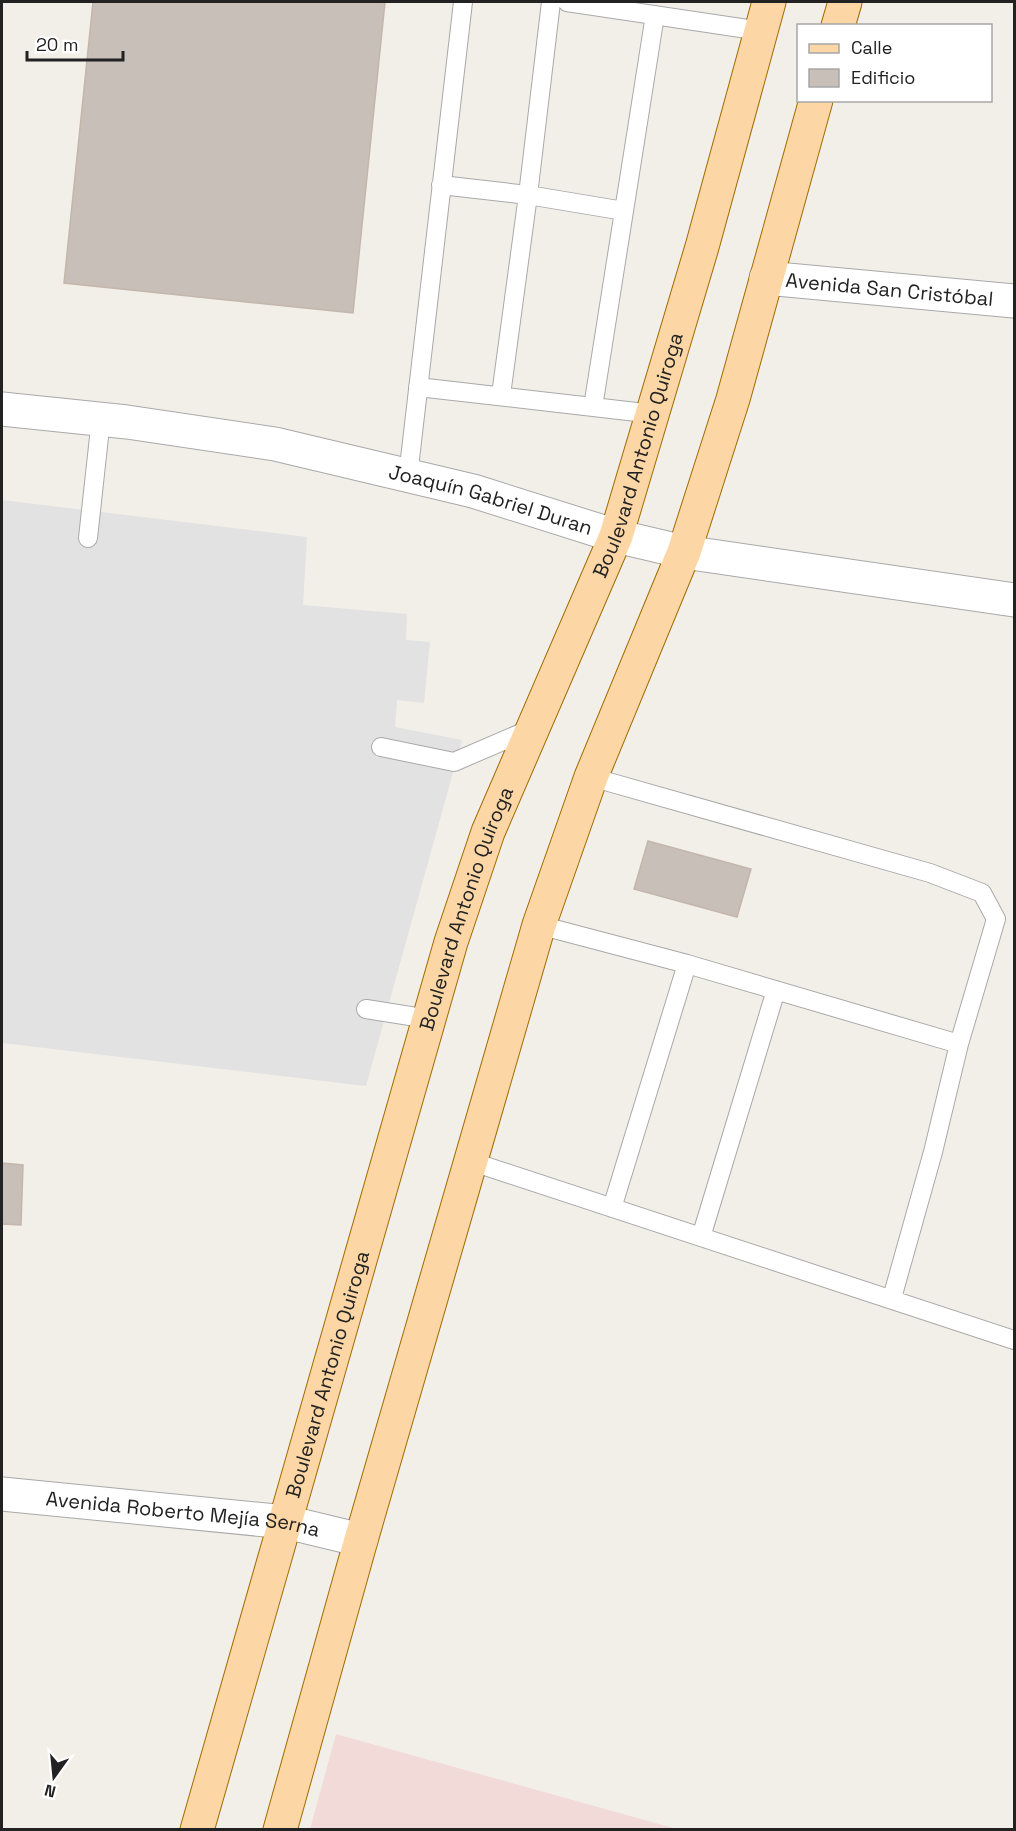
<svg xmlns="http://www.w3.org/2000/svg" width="1016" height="1831" viewBox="0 0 1016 1831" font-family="'Space Grotesk',sans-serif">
	<rect width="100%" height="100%" fill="#f2efe9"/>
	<path fill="#f2dad9" d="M 336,1734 L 677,1829 L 310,1829 Z"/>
	<path fill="#e2e2e2" d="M 2,500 L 307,537 L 303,605 L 407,614 L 406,640 L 430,642 L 424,703 L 397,700 L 395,727 L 462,740 L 366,1086 L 2,1043 Z"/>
	<path fill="#c7bfb8" stroke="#c4b6ab" stroke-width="1.5" d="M 93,2 L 385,2 L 353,313 L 64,283 Z
		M 648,841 L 751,869 L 737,917 L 634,889 Z
		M 2,1163 L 23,1165 L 21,1225 L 2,1224 Z"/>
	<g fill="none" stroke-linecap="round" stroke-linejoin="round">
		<g stroke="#a9a9a9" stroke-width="20">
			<path id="lane" d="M 567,2 L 761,31
				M 441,185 L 528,195 L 624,211
				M 418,387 L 654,414
				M 501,395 L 528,195 L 551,2
				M 593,407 L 655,15
				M 408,476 L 463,2
				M 88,538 L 101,419
				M 381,747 L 454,762 L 533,728
				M 591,777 L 930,873 L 982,893 L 996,919 L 959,1044 L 933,1152 L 892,1298
				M 539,925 L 687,964 L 959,1044
				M 366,1009 L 429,1019
				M 470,1161 L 1014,1340
				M 612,1208 L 687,964
				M 701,1237 L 776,990"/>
		</g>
		<g stroke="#a9a9a9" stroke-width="35">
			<g id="street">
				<path id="s1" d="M 766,278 L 1014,301"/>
				<path id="s2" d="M 2,409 L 127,422 L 275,444 L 473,491 L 616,536 L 684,552 L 1014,600"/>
				<path id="s3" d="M 2,1494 L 286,1522 L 361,1540"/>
			</g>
		</g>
		<g stroke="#a06b00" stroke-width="35">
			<g id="primary">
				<path d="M 838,26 L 845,2"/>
				<path id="s4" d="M 197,1830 L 451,942 L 488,832 L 616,536 L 702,247 L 769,2"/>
				<path d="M 280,1830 L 361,1540 L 539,925 L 591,777 L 684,552 L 733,399 L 816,100"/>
			</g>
		</g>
		<use href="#lane" stroke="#fff" stroke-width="18"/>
		<use href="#street" stroke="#fff" stroke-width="33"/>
		<use href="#primary" stroke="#fcd6a4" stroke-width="33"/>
	</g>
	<g text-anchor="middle" stroke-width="6" stroke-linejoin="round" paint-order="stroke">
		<g font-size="20" fill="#222" stroke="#fff">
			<text dy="7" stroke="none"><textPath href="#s1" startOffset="124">Avenida San Cristóbal</textPath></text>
			<text dy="7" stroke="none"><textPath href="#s4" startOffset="1446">Boulevard Antonio Quiroga</textPath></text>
			<text dy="7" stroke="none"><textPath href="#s2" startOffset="498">Joaquín Gabriel Duran</textPath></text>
			<text dy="7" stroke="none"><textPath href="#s4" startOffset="960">Boulevard Antonio Quiroga</textPath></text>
			<text dy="7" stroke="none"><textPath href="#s4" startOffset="474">Boulevard Antonio Quiroga</textPath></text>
			<text dy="7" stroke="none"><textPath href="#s3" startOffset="182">Avenida Roberto Mejía Serna</textPath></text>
		</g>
	</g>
	<rect width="1016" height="1831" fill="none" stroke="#222222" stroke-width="6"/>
	<rect x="797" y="24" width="195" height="78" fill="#ffffff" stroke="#a7a7a7" stroke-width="1.5"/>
	<rect x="809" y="44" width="30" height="9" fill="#fcd6a4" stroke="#a7a7a7" stroke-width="1.5"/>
	<text x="851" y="54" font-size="18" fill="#222222">Calle</text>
	<rect x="809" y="69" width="30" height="18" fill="#c7bfb8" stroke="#a7a7a7" stroke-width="1.5"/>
	<text x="851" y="84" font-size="18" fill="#222222">Edificio</text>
	<g transform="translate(54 1777) rotate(195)" stroke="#ffffff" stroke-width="4.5" paint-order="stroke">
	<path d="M0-4.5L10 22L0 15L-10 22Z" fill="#222222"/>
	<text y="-9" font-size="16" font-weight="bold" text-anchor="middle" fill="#222222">N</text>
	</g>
	<path d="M27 51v9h96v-9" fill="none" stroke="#222222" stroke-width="3"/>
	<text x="36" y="51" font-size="18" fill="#222222" stroke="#ffffff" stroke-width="4.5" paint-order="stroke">20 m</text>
</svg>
